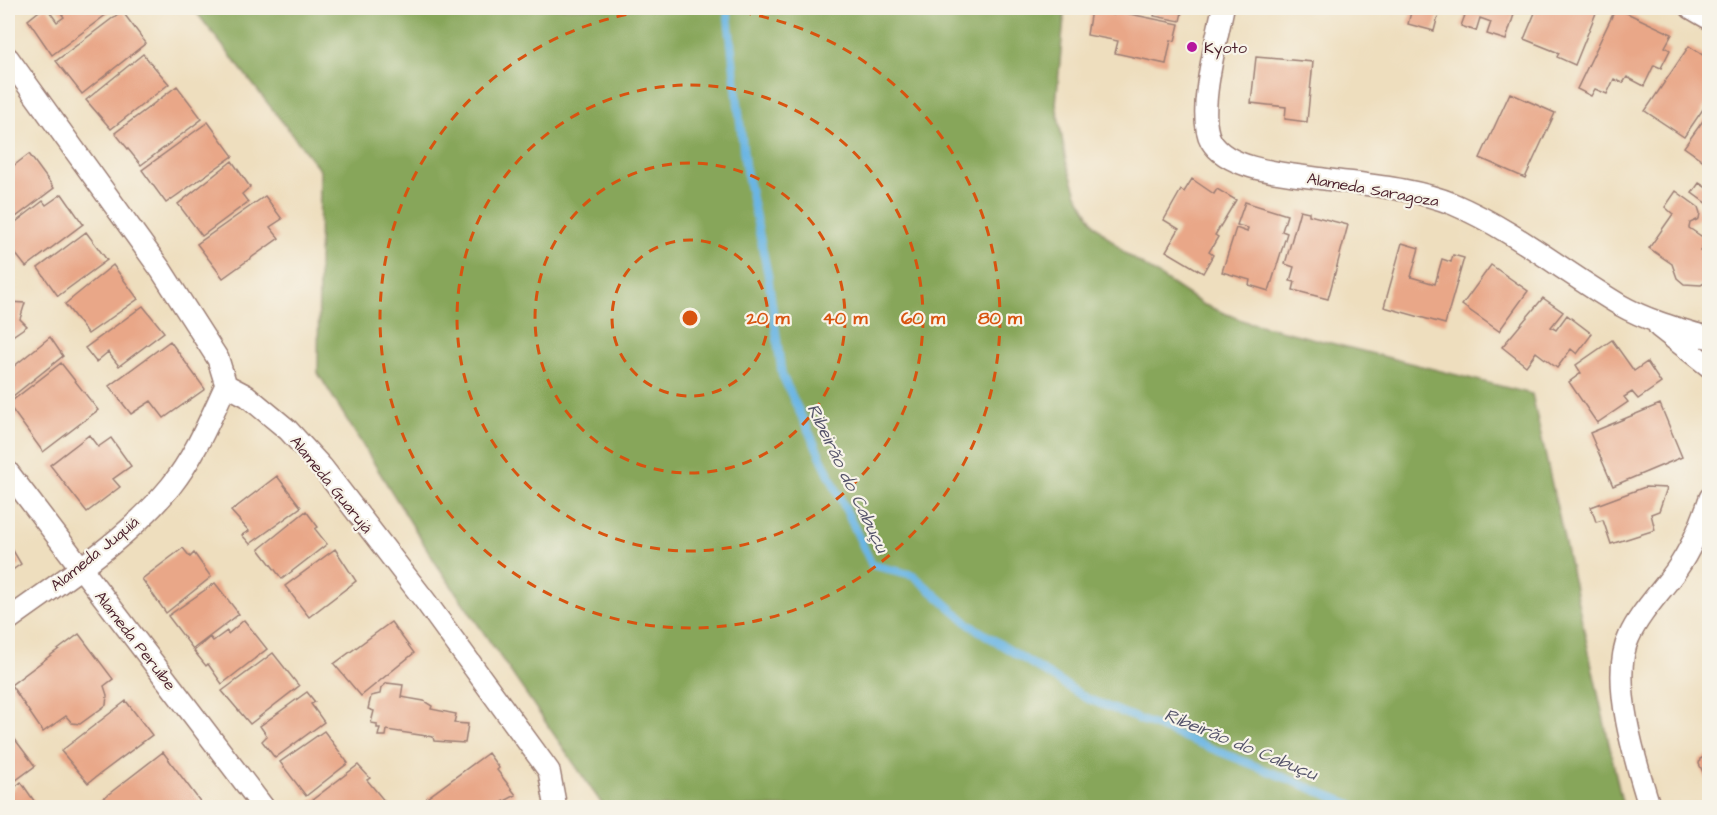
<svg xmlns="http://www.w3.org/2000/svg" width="1717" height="815" viewBox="0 0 1717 815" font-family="'Architects Daughter',sans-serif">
	<rect width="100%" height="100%" fill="#f7f3e8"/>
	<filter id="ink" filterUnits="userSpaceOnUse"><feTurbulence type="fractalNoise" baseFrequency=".0167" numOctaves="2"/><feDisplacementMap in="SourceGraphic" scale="12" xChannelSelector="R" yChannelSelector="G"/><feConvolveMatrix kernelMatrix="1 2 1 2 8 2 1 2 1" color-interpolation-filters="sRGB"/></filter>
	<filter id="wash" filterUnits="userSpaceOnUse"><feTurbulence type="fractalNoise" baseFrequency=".008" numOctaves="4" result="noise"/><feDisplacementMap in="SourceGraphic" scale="24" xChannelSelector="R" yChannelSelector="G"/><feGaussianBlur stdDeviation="1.35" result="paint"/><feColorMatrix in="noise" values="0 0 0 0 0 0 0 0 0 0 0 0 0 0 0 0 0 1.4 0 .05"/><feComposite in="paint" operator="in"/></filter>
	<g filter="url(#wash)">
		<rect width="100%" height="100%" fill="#eedebe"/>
		<path fill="#87a65a" stroke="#686242" stroke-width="1.5" d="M 193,8 L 1065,8 L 1056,104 L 1066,161 L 1077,194 L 1095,225 L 1126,254 L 1202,304 L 1244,321 L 1532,394 L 1623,807 L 604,807 L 437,565 L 318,373 L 320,170 Z"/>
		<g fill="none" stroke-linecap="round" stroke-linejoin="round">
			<path stroke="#6ab5e3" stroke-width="8" d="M 727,8 L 745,165 L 768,275 L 782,375 L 872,565 L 913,575 L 970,625 L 1086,698 L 1360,808"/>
		</g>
		<g id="blocks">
			<path fill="#e9a788" d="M 43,8 L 47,8 L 57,22 L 64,17 L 57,8 L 115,8 L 52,55 L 28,20 Z
				M 1156,8 L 1183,8 L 1180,21 L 1154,16 Z
				M 1397,8 L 1440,8 L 1434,31 L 1408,24 L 1411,12 Z
				M 1452,8 L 1516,8 L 1506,40 L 1487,34 L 1491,22 L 1480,18 L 1476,31 L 1461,26 L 1465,15 L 1451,10 Z
				M 1537,8 L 1543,10 L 1544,8 L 1598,8 L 1575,65 L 1557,57 L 1559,53 L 1524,39 Z
				M 1616,8 L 1672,34 L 1665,47 L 1670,50 L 1661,68 L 1654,65 L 1644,86 L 1627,77 L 1623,83 L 1614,79 L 1607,94 L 1595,89 L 1591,96 L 1577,89 Z
				M 1091,10 L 1114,15 L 1115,11 L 1179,24 L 1175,41 L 1171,40 L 1166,64 L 1115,53 L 1118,41 L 1087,35 Z
				M 122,11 L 146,43 L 82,94 L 56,61 Z
				M 1689,46 L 1710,60 L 1710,99 L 1684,137 L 1645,111 Z
				M 143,54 L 169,84 L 111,129 L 86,100 Z
				M 1256,57 L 1313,62 L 1307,122 L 1285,119 L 1286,107 L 1251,103 Z
				M 177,86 L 202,119 L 141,165 L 115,133 Z
				M 1510,93 L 1555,113 L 1525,178 L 1480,158 Z
				M 1710,111 L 1710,156 L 1708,164 L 1684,147 Z
				M 208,122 L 233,156 L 166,203 L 142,170 Z
				M 29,154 L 54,188 L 8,223 L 8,170 Z
				M 232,161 L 250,187 L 242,194 L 248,202 L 202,236 L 178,204 Z
				M 1192,179 L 1214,194 L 1217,189 L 1236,200 L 1215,235 L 1218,237 L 1209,252 L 1213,255 L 1203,273 L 1166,251 L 1179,229 L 1164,220 L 1181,190 L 1184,192 Z
				M 1699,183 L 1710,190 L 1710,206 L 1692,193 Z
				M 1676,191 L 1698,207 L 1700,213 L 1699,219 L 1690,223 L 1689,228 L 1707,240 L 1700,251 L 1710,258 L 1710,280 L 1701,285 L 1684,284 L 1677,278 L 1672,264 L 1649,248 L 1673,214 L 1665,207 Z
				M 62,194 L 83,224 L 26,267 L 8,244 L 8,228 L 43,201 L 46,205 Z
				M 265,196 L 282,219 L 270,227 L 279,238 L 223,278 L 197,244 Z
				M 1245,202 L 1287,215 L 1282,231 L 1287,233 L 1269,291 L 1249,285 L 1250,280 L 1222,272 L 1236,228 L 1247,232 L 1248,228 L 1237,225 Z
				M 1300,210 L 1309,212 L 1309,215 L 1348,225 L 1328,299 L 1293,290 L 1295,282 L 1290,281 L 1294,267 L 1285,264 Z
				M 86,232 L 107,260 L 58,296 L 38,268 Z
				M 1402,243 L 1419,248 L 1411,277 L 1435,284 L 1442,259 L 1451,262 L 1453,255 L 1464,258 L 1445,324 L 1384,307 Z
				M 113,265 L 138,299 L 88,334 L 65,304 Z
				M 1491,265 L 1528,291 L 1499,331 L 1462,305 Z
				M 1543,298 L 1563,312 L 1551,327 L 1556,330 L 1567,315 L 1592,334 L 1577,354 L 1571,349 L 1557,368 L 1536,352 L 1526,366 L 1502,347 Z
				M 8,302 L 25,303 L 20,319 L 27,326 L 8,339 Z
				M 143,306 L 164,332 L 119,366 L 108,352 L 96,362 L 85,348 Z
				M 50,337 L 63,356 L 8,400 L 8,361 L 13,367 Z
				M 1612,340 L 1634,371 L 1647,362 L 1661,383 L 1638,399 L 1632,392 L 1624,397 L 1628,402 L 1597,423 L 1569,382 L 1581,373 L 1576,365 Z
				M 170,341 L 205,389 L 164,418 L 151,401 L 131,414 L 109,386 Z
				M 61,363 L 98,410 L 43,452 L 8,404 Z
				M 1660,404 L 1682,457 L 1613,486 L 1590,433 Z
				M 89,435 L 98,447 L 111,438 L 131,466 L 113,479 L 120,487 L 87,512 L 50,465 Z
				M 277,476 L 301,507 L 250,544 L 242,535 L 249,531 L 231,511 Z
				M 1645,487 L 1667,488 L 1659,511 L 1651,514 L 1655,530 L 1611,544 L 1603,520 L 1596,522 L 1591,507 Z
				M 306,511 L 318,527 L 315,529 L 327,544 L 282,579 L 259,549 Z
				M 8,542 L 21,564 L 8,573 Z
				M 183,548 L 190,557 L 194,553 L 211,577 L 166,613 L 142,579 Z
				M 335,549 L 356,581 L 309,617 L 285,586 Z
				M 215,583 L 239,614 L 193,649 L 168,616 Z
				M 244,620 L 267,649 L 222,684 L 208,664 L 206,666 L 194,651 L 210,637 L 213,641 L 227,631 L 228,634 Z
				M 391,622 L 414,653 L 361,696 L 334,664 Z
				M 79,634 L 113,679 L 104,686 L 107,695 L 106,705 L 80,724 L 72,723 L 66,716 L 43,732 L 11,685 Z
				M 273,653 L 299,686 L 250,724 L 222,691 Z
				M 387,683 L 403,685 L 401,697 L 424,701 L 432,706 L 431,709 L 456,714 L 454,723 L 468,724 L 465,743 L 434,741 L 433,737 L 387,730 L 386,736 L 378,736 L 380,728 L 377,728 L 377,724 L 371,723 L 374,711 L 368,709 L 371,696 L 380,694 L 381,688 Z
				M 307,692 L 315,702 L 311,704 L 324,722 L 275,758 L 262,741 L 267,736 L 260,726 Z
				M 126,701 L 152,735 L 88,783 L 61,751 Z
				M 324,731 L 348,763 L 306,796 L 280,762 Z
				M 11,734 L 35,766 L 8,786 L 8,737 Z
				M 163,752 L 205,808 L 102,808 L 97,803 Z
				M 488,753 L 499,768 L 497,770 L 516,795 L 501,803 L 504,808 L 464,808 L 459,800 L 448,808 L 435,808 L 427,798 Z
				M 1710,754 L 1710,786 L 1699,764 L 1700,759 Z
				M 358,765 L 370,778 L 367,780 L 390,808 L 310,808 L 307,804 Z
				M 21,782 L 39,808 L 8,808 L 8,793 Z"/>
		</g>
	</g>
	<g filter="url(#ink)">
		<use href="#blocks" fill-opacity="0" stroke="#9c7e74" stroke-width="1.5"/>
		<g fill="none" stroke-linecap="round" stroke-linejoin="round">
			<g stroke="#9c7e74" stroke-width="24">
				<path id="minor" d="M 1223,8 C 1217,39 1196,114 1211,141 C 1229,172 1293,174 1324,179 C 1366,185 1414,188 1453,204 C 1514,230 1564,272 1620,305 C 1648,321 1679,329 1710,338
					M 1691,8 L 1710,19
					M 8,58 L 161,270 L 218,359 L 226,385 L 247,396 L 288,430 L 322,467 L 426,602 L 549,771 L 556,808
					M 1659,327 L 1710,367
					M 8,472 L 264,808
					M 8,620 C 64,579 126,541 171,486 C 195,456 210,419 226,385
					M 1650,808 C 1636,764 1609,678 1629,637 C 1640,612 1662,591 1677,569 C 1692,548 1702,522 1710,498"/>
			</g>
			<use href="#minor" stroke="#fff" stroke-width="21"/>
		</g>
	</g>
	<g fill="none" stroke="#d8530f" stroke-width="3" stroke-dasharray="10 8">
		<circle cx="690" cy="318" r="78"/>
		<circle cx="690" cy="318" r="155"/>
		<circle cx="690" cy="318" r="233"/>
		<circle cx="690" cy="318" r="310"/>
	</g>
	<circle fill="#b5179e" stroke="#f7f3e8" stroke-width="2" cx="1192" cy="47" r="6"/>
	<g text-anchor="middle" stroke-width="4.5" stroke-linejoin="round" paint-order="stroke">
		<g font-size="16" fill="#4a1f2b" stroke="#f7f3e8" text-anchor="start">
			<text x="1204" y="53">Kyoto</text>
		</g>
		<g font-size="16" fill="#4a1f2b" stroke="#f7f3e8">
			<text transform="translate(1373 189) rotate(10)" y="6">Alameda Saragoza</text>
			<text transform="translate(332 484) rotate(51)" y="6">Alameda Guarujá</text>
			<text transform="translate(94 553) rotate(-39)" y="6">Alameda Juquiá</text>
			<text transform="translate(136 640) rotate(52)" y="6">Alameda Peruíbe</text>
		</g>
		<g font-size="18" font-style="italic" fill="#55546b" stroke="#f7f3e8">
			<text transform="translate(848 478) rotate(64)" y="6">Ribeirão do Cabuçu</text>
			<text transform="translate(1241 744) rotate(22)" y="6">Ribeirão do Cabuçu</text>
		</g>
	</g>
	<circle cx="690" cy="318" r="9" fill="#d8530f" stroke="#f7f3e8" stroke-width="3"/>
	<g font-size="18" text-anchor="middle" font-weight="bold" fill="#d8530f" stroke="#f7f3e8" stroke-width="4.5" stroke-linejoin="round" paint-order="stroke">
		<text x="768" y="324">20 m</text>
		<text x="845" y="324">40 m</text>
		<text x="923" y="324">60 m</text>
		<text x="1000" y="324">80 m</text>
	</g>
	<rect width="1717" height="815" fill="none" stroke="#f7f3e8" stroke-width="30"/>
</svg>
